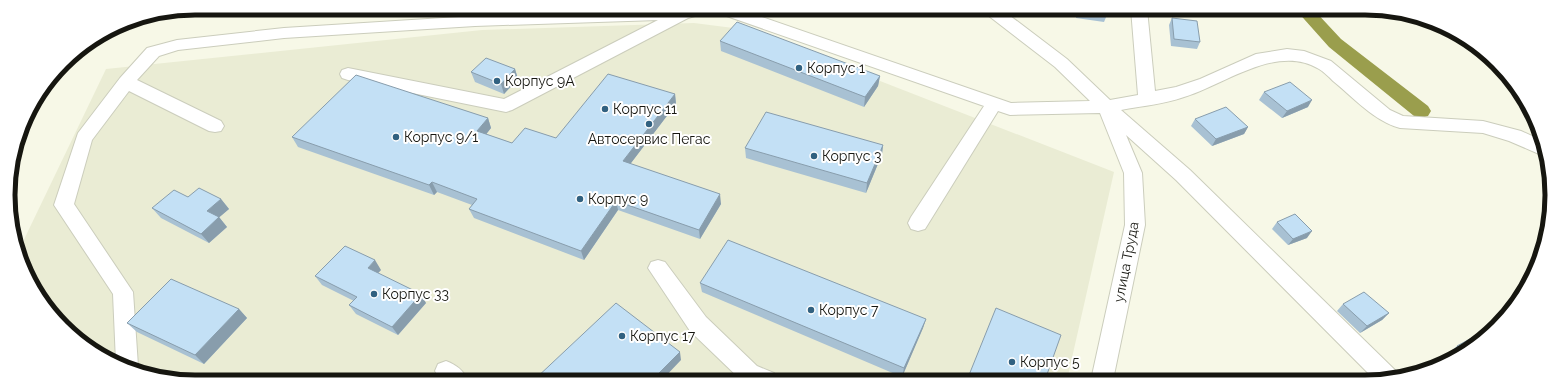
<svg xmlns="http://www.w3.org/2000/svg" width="1560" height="390" viewBox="0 0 1560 390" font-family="Raleway,sans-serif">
	<rect width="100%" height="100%" fill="#f7f8e7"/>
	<path fill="#eaecd4" d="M 694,23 L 749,30 L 1114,172 L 1067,380 L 170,380 L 102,357 L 47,309 L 18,252 L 106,69 L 482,30 Z"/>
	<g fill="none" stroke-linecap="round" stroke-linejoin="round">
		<path fill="#9a9e4d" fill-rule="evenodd" d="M 1296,10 L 1314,10 L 1341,39 L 1428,106 L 1431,111 L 1428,116 L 1421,118 L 1414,116 L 1329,47 Z"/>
		<g stroke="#cbcdbc" stroke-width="2">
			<path id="minor" d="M 681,9 L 707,9 L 705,13 L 688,18 L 512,110 L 506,112 L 348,80 L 342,78 L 340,74 L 342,70 L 348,68 L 504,99 L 658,20 L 475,26 L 284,38 L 178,50 L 159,56 L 137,80 L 221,121 L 224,126 L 221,131 L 215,132 L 209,131 L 129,91 L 92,140 L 74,204 L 133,292 L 138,366 L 137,369 L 116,362 L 113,294 L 54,205 L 78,133 L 120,78 L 147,48 L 177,40 L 284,28 L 475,16 Z
				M 716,9 L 739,9 L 1011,103 L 1090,101 L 1055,67 L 985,13 L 983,9 L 1001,9 L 1067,59 L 1110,100 L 1138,95 L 1131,9 L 1147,9 L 1155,91 L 1176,87 L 1200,79 L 1256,54 L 1287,49 L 1304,51 L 1331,61 L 1390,110 L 1403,116 L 1483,121 L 1521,131 L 1543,141 L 1546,147 L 1546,157 L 1509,141 L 1483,133 L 1400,128 C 1374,121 1354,98 1333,81 C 1329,77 1324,72 1319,69 C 1277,43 1224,85 1184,97 C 1164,104 1142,106 1121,110 L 1190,170 L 1398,373 L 1400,377 L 1389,380 L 1375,380 L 1176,180 L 1126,135 L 1142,173 L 1145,225 L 1113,380 L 1091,380 L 1125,225 L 1124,173 L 1100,113 L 1010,115 L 998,111 L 925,229 L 918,231 L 911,229 L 908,223 L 911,217 L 984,106 L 718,13 Z
				M 658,260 L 665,262 L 706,317 L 757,366 L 774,373 L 777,380 L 741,380 L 690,331 L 648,268 L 651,262 Z
				M 446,361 C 456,365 464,370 467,380 L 441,380 L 435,371 L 438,364 Z"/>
		</g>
		<use href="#minor" fill="#fff" fill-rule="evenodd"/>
	</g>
	<path fill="#a8c1d3" d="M 1076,9 L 1106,9 L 1107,15 L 1104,22 L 1076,18 Z
		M 1172,18 L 1200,42 L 1197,49 L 1171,46 L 1169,25 Z
		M 720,41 L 880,76 L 878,86 L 864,107 L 721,51 Z
		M 515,69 L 518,79 L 504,94 L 475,82 L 471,72 Z
		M 1264,92 L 1308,107 L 1282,118 L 1259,100 Z
		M 675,94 L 676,104 L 630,164 L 721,204 L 700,239 L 618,210 L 584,260 L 474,218 L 469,209 L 472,205 L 437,192 L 434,195 L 298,147 L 292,137 L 488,118 L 491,128 L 486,134 L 512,143 L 556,138 Z
		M 1195,119 L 1248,127 L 1244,134 L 1212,146 L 1191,126 Z
		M 883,145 L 882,154 L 866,193 L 746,158 L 745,148 Z
		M 188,197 L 221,199 L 229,209 L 219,217 L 227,227 L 209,243 L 161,218 L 152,208 Z
		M 1277,222 L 1307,238 L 1288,245 L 1272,229 Z
		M 381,270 L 378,273 L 426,303 L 398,335 L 356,314 L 349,305 L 354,301 L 322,285 L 315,276 Z
		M 700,283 L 926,319 L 923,328 L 902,377 L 702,292 Z
		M 1343,304 L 1389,313 L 1382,320 L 1360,333 L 1337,311 Z
		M 239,309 L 247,318 L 204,364 L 137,332 L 127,323 Z
		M 1483,338 L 1455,357 L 1450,352 L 1457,346 Z"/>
	<path fill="#889dac" d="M 515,69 L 518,79 L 504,94 L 501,84 Z
		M 880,76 L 878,86 L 864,107 L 865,97 Z
		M 675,94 L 676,104 L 625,171 L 623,161 Z
		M 1312,100 L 1308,107 L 1282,118 L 1287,111 Z
		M 488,118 L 491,128 L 481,141 L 477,131 Z
		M 1248,127 L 1244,134 L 1212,146 L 1216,139 Z
		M 883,145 L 882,154 L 866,193 L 867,183 Z
		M 432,182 L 437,192 L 434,195 L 429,185 Z
		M 720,194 L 721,204 L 700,239 L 699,230 Z
		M 221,199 L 229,209 L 215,221 L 207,211 Z
		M 616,201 L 618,210 L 584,260 L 581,251 Z
		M 219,217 L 227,227 L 209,243 L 201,234 Z
		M 1312,231 L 1307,238 L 1288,245 L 1293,239 Z
		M 375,260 L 381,270 L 374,277 L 368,268 Z
		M 421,294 L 426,303 L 398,335 L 392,327 Z
		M 239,309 L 247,318 L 204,364 L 195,355 Z
		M 1389,313 L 1382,320 L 1360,333 L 1367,326 Z
		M 926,319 L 923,328 L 902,377 L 904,368 Z
		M 680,352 L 681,360 L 662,380 L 652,380 Z"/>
	<path fill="#c3e0f5" stroke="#889dac" d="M 1079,9 L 1106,9 L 1107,15 L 1079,11 Z
		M 1172,18 L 1197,21 L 1200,42 L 1174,39 Z
		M 737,22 L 880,76 L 865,97 L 720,41 Z
		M 486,58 L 515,69 L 501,84 L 471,72 Z
		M 608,74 L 675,94 L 623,161 L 720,194 L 699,230 L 616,201 L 581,251 L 469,209 L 477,199 L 432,182 L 429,185 L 292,137 L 356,75 L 488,118 L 477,131 L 512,143 L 525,128 L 556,138 Z
		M 1290,82 L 1312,100 L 1287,111 L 1264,92 Z
		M 1226,107 L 1248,127 L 1216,139 L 1195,119 Z
		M 766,112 L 883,145 L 867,183 L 745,148 Z
		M 199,188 L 221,199 L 207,211 L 219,217 L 201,234 L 152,208 L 174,190 L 188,197 Z
		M 1295,214 L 1312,231 L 1293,239 L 1277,222 Z
		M 728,240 L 926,319 L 904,368 L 700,283 Z
		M 345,246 L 375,260 L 368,268 L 421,294 L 392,327 L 349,305 L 357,297 L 315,276 Z
		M 171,279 L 239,309 L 195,355 L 127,323 Z
		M 1364,292 L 1389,313 L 1367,326 L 1343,304 Z
		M 616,303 L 680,352 L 652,380 L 534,380 Z
		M 996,308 L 1061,335 L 1045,380 L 967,380 Z
		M 1479,334 L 1483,338 L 1463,352 L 1457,346 Z"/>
	<g fill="#316180" stroke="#fff" stroke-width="1.5">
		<circle cx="799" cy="68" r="4"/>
		<circle cx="497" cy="81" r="4"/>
		<circle cx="605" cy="109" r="4"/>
		<circle cx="649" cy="124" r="4"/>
		<circle cx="396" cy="137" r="4"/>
		<circle cx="814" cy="156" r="4"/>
		<circle cx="580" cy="199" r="4"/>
		<circle cx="374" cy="294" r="4"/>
		<circle cx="811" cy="310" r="4"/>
		<circle cx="622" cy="336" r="4"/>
		<circle cx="1012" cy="362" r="4"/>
	</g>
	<g text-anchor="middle" stroke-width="4" stroke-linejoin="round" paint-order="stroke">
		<g font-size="14" fill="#161610" stroke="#fff" text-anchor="start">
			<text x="807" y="73">Корпус 1</text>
			<text x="505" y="86">Корпус 9А</text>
			<text x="613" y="114">Корпус 11</text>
			<text x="404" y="142">Корпус 9/1</text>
			<text x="649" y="144" text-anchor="middle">Автосервис Пегас</text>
			<text x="822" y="161">Корпус 3</text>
			<text x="588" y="204">Корпус 9</text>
			<text x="382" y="299">Корпус 33</text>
			<text x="819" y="315">Корпус 7</text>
			<text x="630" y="341">Корпус 17</text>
			<text x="1020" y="367">Корпус 5</text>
		</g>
		<g font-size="14" fill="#161610" stroke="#fff">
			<text transform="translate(1126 262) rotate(-79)" y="5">улица Труда</text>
		</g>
	</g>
	<path d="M0 0H1560V390H0ZM195 15H1365A180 180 0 0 1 1545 195V195A180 180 0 0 1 1365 375H195A180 180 0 0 1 15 195V195A180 180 0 0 1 195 15Z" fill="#fff" fill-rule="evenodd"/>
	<path fill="none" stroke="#161610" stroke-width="5" d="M195 15H1365A180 180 0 0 1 1545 195V195A180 180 0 0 1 1365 375H195A180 180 0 0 1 15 195V195A180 180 0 0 1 195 15Z"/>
</svg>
